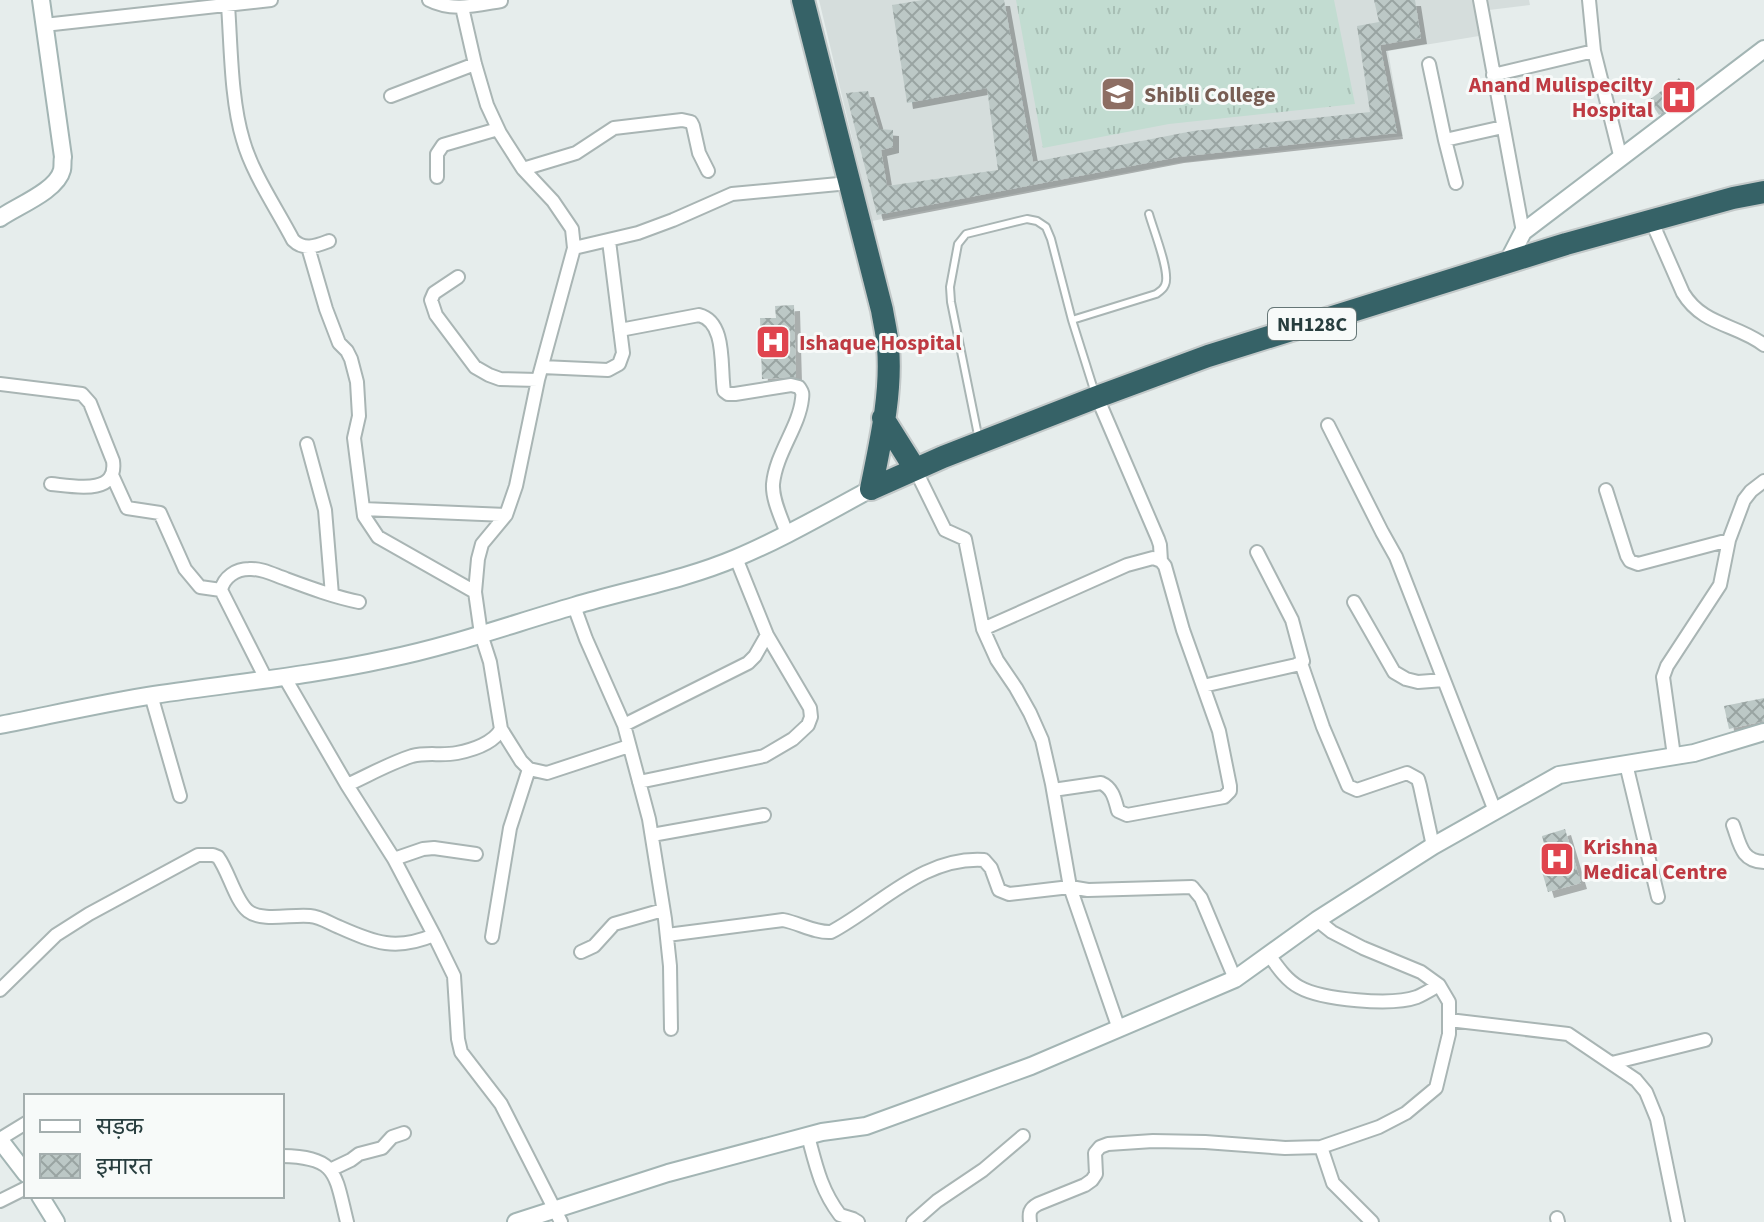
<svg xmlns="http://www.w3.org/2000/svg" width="1764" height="1222" viewBox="0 0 1764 1222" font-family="'Source Sans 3','Noto Sans Devanagari',sans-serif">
	<defs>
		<pattern id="grass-tufts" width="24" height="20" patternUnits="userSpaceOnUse" patternTransform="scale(2)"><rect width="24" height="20" fill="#c2dcd1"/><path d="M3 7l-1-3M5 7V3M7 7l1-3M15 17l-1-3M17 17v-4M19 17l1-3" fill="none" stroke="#a7beb4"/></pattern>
		<pattern id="building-cross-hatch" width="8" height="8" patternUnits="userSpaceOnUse" patternTransform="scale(2)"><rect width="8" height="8" fill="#bcc8c6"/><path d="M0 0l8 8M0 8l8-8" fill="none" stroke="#99a4a2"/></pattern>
		<filter id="shadow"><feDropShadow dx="6" dy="6" stdDeviation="0" flood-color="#0004"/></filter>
	</defs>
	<rect width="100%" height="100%" fill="#e6edec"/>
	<path fill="#d5dddc" d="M 819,0 L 1529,0 L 1530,5 L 1489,10 L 1479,36 L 1388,51 L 1403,136 L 1177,163 L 872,221 Z"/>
	<path fill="url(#grass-tufts)" d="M 1016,0 L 1334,0 L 1355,104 L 1169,124 L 1043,148 Z"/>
	<path fill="url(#building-cross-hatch)" filter="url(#shadow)" d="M 923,0 L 1004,0 L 1033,162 L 1193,131 L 1370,112 L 1357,26 L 1379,22 L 1374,0 L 1415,0 L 1421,38 L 1380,45 L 1397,133 L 1178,157 L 877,215 L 846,93 L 868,91 L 879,129 L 893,130 L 893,147 L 881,150 L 887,186 L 998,170 L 987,88 L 907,103 L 892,5 Z
		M 1679,78 L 1689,92 L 1659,115 L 1649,100 Z
		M 794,305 L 796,377 L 762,379 L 760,318 L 776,318 L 775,306 Z
		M 1764,698 L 1764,721 L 1729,729 L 1724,706 Z
		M 1565,829 L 1581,883 L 1548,892 L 1540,865 L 1549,862 L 1542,836 Z"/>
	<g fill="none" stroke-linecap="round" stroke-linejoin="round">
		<g stroke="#a9b5b4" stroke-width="10">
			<path id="lane" d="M 1072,320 L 1156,294 C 1159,292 1163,290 1165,285 C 1171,273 1153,229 1149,214
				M 979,440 L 951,302 L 950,287 L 958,244 L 966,234 L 1027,219 L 1037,221 L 1046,227 L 1051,239 L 1072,320 L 1095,393"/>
		</g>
		<g stroke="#a9b5b4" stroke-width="16">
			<path id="street" d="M 429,0 C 452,12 477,5 501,1
				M 1480,0 L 1523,232
				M 1589,0 L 1594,51 L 1621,159
				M 228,5 C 231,47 231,101 243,140 C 252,173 277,209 293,240 C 304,251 316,246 329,241
				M 44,25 L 271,0
				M 1429,64 L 1445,140 L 1503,127
				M 1493,75 L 1594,51
				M 391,96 L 475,64
				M 1445,140 L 1456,183
				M 523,169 L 576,153 L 614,128 L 682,120 L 691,122 L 693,126 L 699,153 L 708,171
				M 437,177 L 437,154 L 443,145 L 498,129
				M 1651,220 L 1683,293 C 1703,326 1737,324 1764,345
				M 308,247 L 326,309 L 339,343 L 347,351 L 351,359 L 357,382 L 359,416 L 354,438 L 364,516 L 378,537 L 475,592
				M 574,248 L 638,233 L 673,220 L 732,194 L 849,183
				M 458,277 L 434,293 L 431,300 L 436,315 L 475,367 L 489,375 L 500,379 L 538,380
				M 620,330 L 699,315 C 727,322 720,368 724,391 L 728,394 L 735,394 L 791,385 L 799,387 C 802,392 803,392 802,399 C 799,427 776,453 773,484 C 772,500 782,519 787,534
				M 542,367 L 608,370 L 619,364 L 623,353 L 609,241
				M 0,384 L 82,394 L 90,403 L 113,461 C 118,496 72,486 51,484
				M 1097,397 L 1158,539 L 1160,545 L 1161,561
				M 1328,425 L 1382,532 L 1396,557 L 1495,811
				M 307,444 L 325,510 L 332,595
				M 915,469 L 945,530 L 965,539 L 983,629 L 997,660 L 1016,688 L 1030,713 L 1042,740 L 1052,784 L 1070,887 L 1119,1029
				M 112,475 L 127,508 L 160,513 L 185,569 L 200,587 L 221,590
				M 1606,490 L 1627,556 L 1630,561 L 1638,564 L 1729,540
				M 363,509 L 506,515
				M 1354,602 L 1394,672 L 1406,679 L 1418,682 L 1444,680
				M 574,606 L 586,639 L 624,725 L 649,819 L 665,919 L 670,966 L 671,1029
				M 983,629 L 1127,565 L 1153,558 L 1161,561 L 1165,566 L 1183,630 L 1219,731 L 1230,786 L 1230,791 L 1224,797 L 1127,815 L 1118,811 C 1115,800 1113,788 1101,783 L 1053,790
				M 1301,663 L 1323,727 L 1348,786 L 1357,790 L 1407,773 L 1418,779 L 1420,786 L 1433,846
				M 285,678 L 347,785 L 394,859 L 434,935 L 454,976 L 458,1039 L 461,1052 L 501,1104 L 561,1222
				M 266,679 L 221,590 C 224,577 236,569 249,569 C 262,568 274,575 286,579 C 310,588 334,597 359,602
				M 1203,686 L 1296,665 L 1303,661 L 1292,620 L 1257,552
				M 151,695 L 180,796
				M 624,725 L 748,663 L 755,656 L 767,635
				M 501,729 L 521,761 L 529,769 L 547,773 L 629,746
				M 1674,756 L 1664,684 L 1663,677 L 1667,666 L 1720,585 L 1729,540 L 1744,500 L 1751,491 L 1764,481
				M 1626,764 L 1658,897
				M 639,782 L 764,756 L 793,739 L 808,725 L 811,717 L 810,708 L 767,635 L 736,558
				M 347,785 C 369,775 390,763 412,756 C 427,752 442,756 457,753 C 472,750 494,743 501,729 L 490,662 L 481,634 L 475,592 L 478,559 L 482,544 L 506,515 L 516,486 L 538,380 L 574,248 L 572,229 L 553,201 L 523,169 L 500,133 L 487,105 L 475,64 L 462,7
				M 1733,825 C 1740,844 1741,861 1764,862
				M 652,835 L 764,815
				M 394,859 L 423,849 L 434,848 L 476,854
				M 667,935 L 783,920 C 799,923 815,933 831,932 C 880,906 923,856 984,860 L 991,868 L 999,890 L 1009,894 L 1070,887 L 1088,890 L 1192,887 L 1201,898 L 1235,979
				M 492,937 L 510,828 L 529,769
				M 581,952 L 594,946 L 614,924 L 663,910
				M 1269,955 C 1277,966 1286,980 1299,987 C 1322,1000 1392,1006 1417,997 C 1424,994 1432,989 1439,985
				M 0,990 L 56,935 L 89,914 L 198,855 L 213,855 L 218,857 C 229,872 235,900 248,911 C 262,922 292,914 310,916 C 321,917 329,923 339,927 C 375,943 396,951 434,935
				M 1449,1020 L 1568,1034 L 1636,1080 L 1646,1092 L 1657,1119 L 1678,1222
				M 1612,1063 L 1705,1040
				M 808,1136 C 816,1166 821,1190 840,1215 L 853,1219 L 858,1222
				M 0,1139 L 26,1123
				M 1321,1147 L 1333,1183 L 1372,1222
				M 282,1156 C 338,1157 335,1174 347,1222
				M 330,1170 L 351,1160 L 359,1154 L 382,1148 L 392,1137 L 404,1133
				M 0,1201 L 26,1188
				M 1557,1218 L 1558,1222
				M 913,1222 L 937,1201 L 983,1170 L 1023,1136
				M 1030,1222 C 1029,1213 1029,1209 1038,1204 L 1085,1185 L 1092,1180 L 1096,1174 L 1095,1153 L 1100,1147 L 1108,1144 L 1153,1141 L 1205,1142 L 1285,1148 L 1321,1147 L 1379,1127 L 1406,1113 L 1436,1088 L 1449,1034 L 1449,1002 L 1439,985 L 1421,972 L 1363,948 L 1332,932 L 1317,920"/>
		</g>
		<g stroke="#a3b5b4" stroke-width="20">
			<path id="secondary" d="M 0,218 C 17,206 57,191 62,170 C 63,166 62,161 63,157 L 41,0
				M 1508,261 L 1523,232 L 1764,49
				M 0,725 C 51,715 103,703 154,695 C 232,683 310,676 387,659 C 451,646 512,624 574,606 C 627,590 684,580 736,558 C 782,539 826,513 871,489
				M 0,1140 L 26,1174
				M 40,1196 L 56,1222
				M 516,1222 L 668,1173 L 822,1132 L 866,1126 L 1031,1066 L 1235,979 L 1317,920 L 1433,846 L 1559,775 L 1694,753 L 1764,732"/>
		</g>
		<g stroke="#c3c9c9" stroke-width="26">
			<path id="highway" d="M 803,0 L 882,310 C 884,322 887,334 888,347 C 892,394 880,444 871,489
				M 883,418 L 915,469
				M 871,489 L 943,457 L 1097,397 L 1208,356 L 1566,244 L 1733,198 L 1764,192"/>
		</g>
		<use href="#lane" stroke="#fff" stroke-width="6"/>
		<use href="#street" stroke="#fff" stroke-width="12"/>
		<use href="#secondary" stroke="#fff" stroke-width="16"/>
		<use href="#highway" stroke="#366267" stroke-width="22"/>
	</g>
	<defs>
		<g id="university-square" transform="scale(1.8)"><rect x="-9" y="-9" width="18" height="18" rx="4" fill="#8d6e63" stroke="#f7faf9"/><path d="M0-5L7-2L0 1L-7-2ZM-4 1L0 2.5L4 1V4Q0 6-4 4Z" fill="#fff"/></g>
		<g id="hospital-square" transform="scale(1.8)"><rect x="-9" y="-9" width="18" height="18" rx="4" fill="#e0444e" stroke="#f7faf9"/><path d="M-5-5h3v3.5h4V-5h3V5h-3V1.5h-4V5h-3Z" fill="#fff"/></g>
	</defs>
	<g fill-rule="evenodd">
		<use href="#university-square" x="1118" y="94"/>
		<use href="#hospital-square" x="1679" y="97"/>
		<use href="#hospital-square" x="773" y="342"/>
		<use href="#hospital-square" x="1557" y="859"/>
	</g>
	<g text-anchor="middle" stroke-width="6" stroke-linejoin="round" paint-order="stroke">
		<rect fill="#f7faf9" stroke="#657676" stroke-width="2" x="1268" y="308" width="88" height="32" rx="6"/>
		<g font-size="20" font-weight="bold" fill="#273d3e">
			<text x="1312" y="331">NH128C</text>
		</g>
		<g font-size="22" font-weight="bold" fill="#be3a42" stroke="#f7faf9" text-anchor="start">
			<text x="1653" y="92" text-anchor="end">Anand Mulispecilty<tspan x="1653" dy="25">Hospital</tspan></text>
			<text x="799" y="350">Ishaque Hospital</text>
			<text x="1583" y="854">Krishna<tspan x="1583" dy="25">Medical Centre</tspan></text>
		</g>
		<g font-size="22" font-weight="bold" fill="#785e54" stroke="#f7faf9" text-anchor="start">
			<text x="1144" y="102">Shibli College</text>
		</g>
	</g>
	<rect x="24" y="1094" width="260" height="104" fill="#f7faf9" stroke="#a4aeae" stroke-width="2"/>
	<rect x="40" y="1120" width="40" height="12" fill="#ffffff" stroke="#a4aeae" stroke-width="2"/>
	<text x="96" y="1134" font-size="24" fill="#273d3e">सड़क</text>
	<rect x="40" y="1154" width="40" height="24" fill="url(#building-cross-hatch)" stroke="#a4aeae" stroke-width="2"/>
	<text x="96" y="1174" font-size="24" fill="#273d3e">इमारत</text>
</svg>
